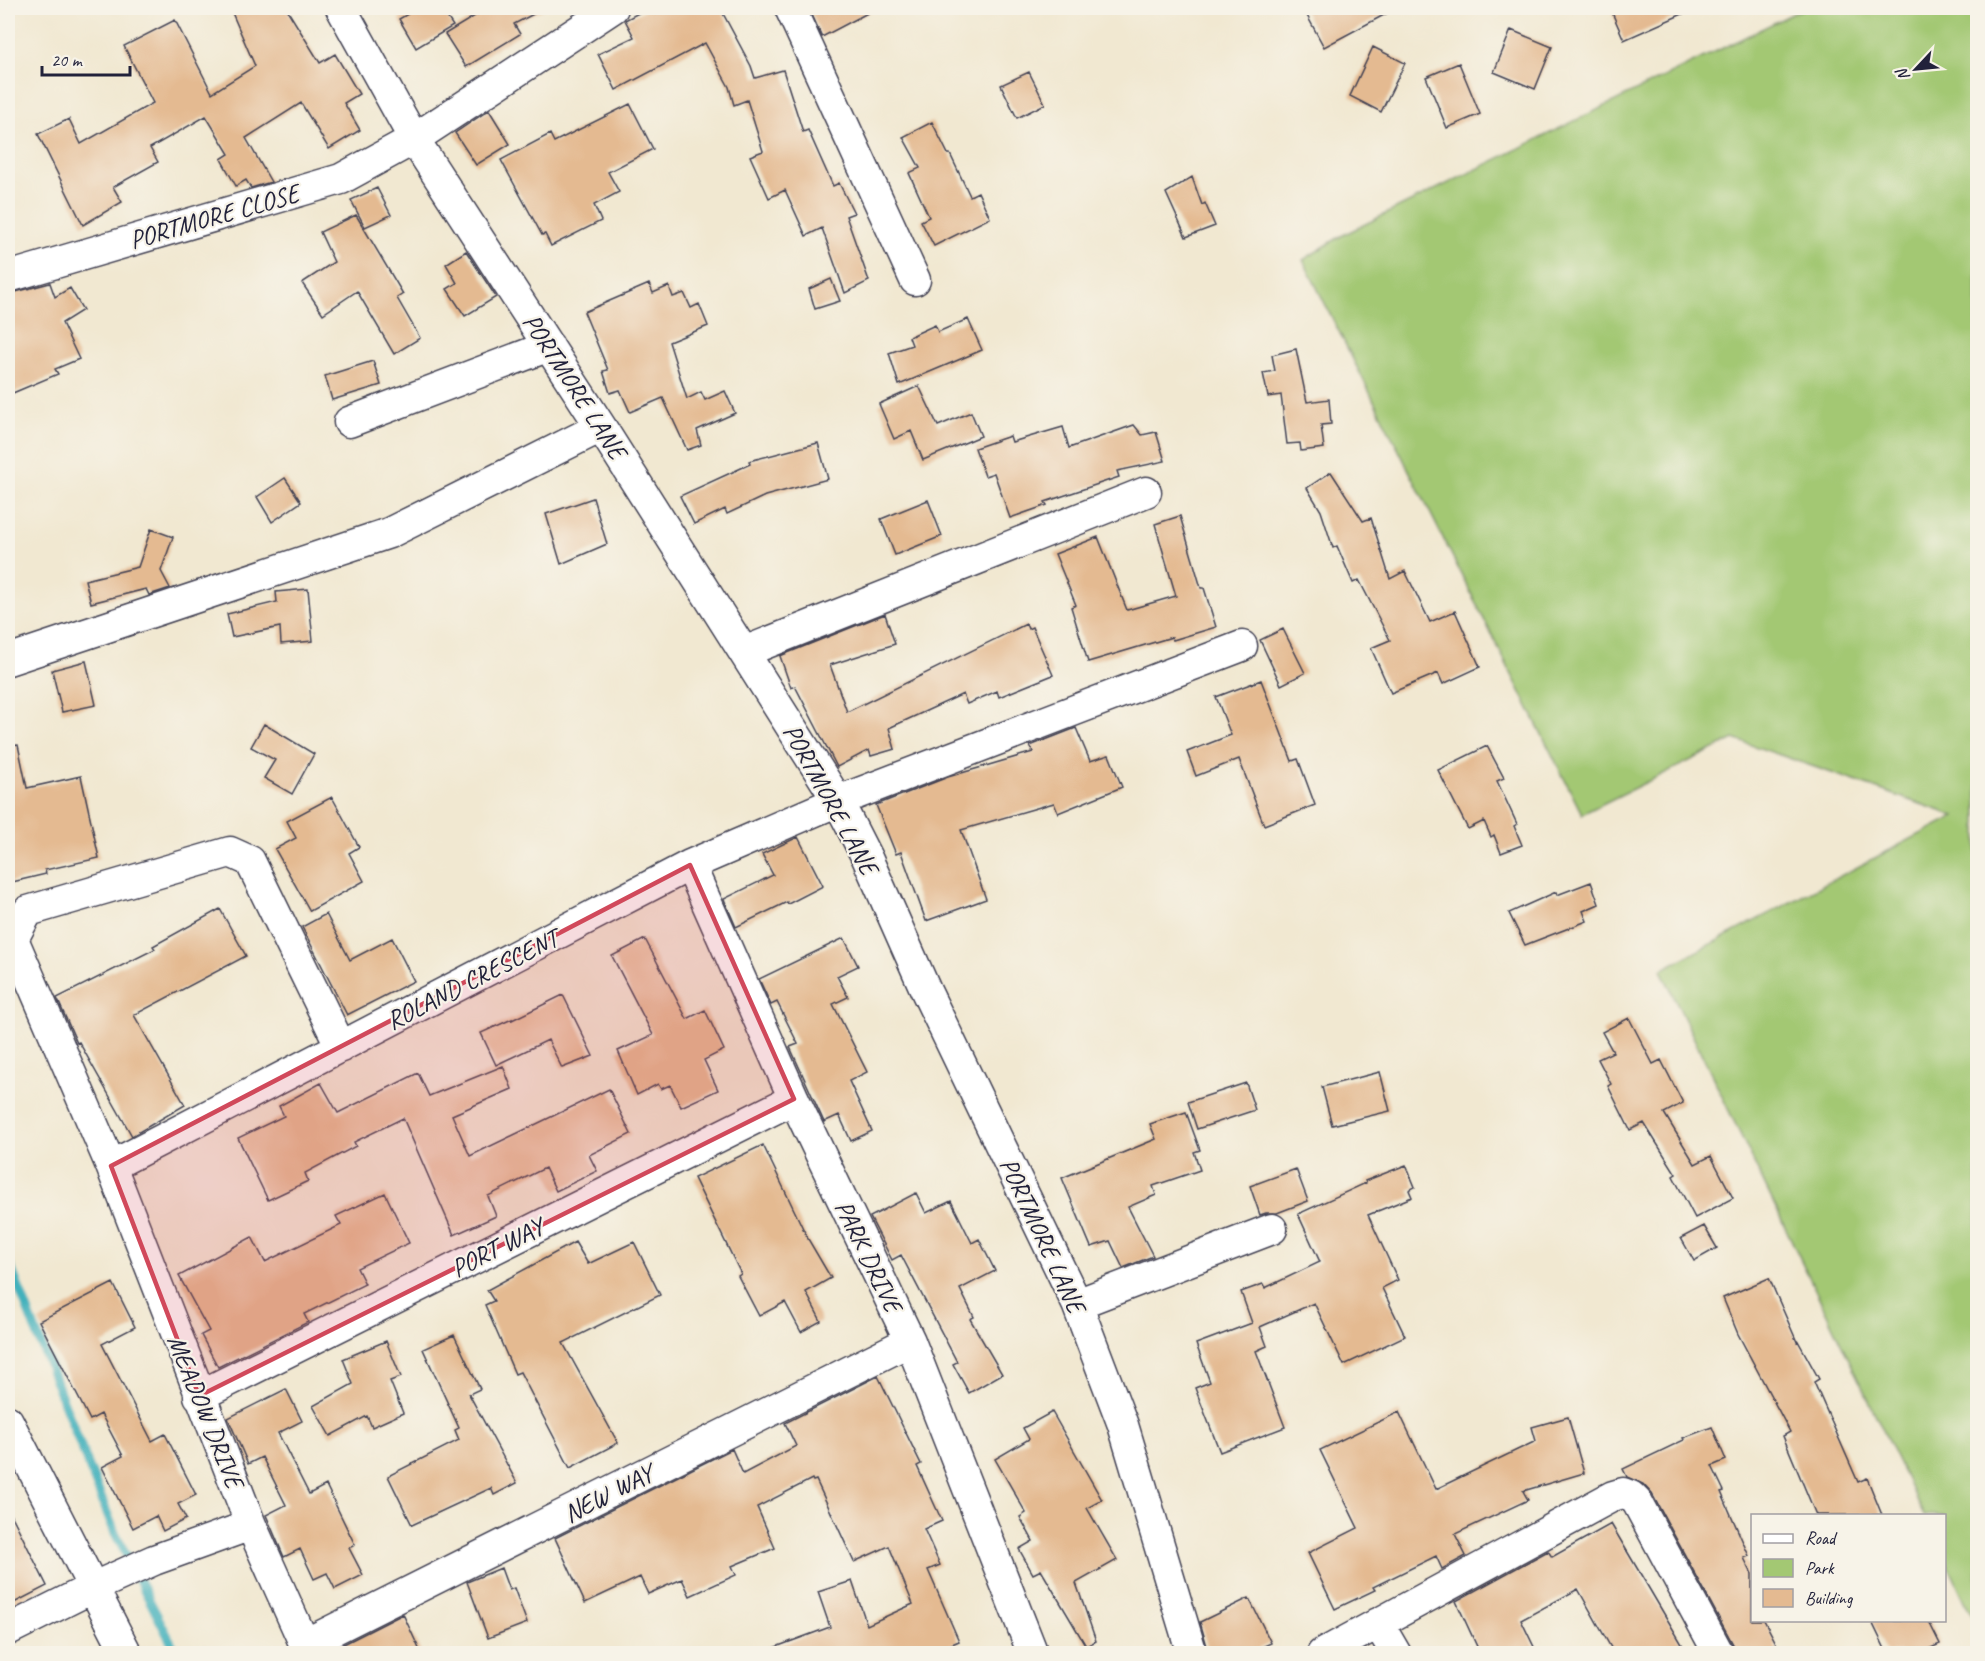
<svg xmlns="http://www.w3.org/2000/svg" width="1985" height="1661" viewBox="0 0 1985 1661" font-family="Caveat,sans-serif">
	<rect width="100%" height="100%" fill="#f7f3e8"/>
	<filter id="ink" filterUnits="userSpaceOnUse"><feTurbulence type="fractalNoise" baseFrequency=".0167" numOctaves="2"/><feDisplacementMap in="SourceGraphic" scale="12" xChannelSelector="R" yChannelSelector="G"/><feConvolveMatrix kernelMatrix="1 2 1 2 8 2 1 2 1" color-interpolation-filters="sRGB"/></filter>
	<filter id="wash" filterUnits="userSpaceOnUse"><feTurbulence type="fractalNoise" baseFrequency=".008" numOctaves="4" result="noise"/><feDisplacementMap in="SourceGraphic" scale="24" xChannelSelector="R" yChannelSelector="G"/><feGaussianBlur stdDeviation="1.35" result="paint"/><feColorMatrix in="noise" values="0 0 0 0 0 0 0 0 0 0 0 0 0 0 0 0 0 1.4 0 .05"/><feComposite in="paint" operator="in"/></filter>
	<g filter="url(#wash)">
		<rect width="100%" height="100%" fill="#f1e8d1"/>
		<path fill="#a3c873" stroke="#627557" stroke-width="1.5" d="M 1804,8 L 1977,8 L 1977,1627 L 1945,1558 L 1944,1516 L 1924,1515 L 1661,970 L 1955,816 L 1734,739 L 1582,814 L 1303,260 L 1341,236 Z"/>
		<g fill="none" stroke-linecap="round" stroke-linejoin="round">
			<path stroke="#42b1bc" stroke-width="9" d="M 8,1260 L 115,1533 L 177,1654"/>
		</g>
		<g id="blocks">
			<path fill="#e4ba91" d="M 230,8 L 286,8 L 320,63 L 335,54 L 359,94 L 344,103 L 360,130 L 329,149 L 301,103 L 246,138 L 271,182 L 251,188 L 246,180 L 236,186 L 221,159 L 229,154 L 206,116 L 150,148 L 158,162 L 113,187 L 122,202 L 83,225 L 38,134 L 69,119 L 81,144 L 153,103 L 124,46 L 175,20 L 212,93 L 255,66 Z
				M 418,8 L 441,8 L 453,26 L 416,48 L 399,19 Z
				M 488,8 L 545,8 L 514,24 L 520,34 L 466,67 L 445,34 Z
				M 648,8 L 720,8 L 751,66 L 755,78 L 783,70 L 803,132 L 808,130 L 833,186 L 839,183 L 854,213 L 846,216 L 869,281 L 845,293 L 822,228 L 806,236 L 785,190 L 769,198 L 750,156 L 763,151 L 747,100 L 734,105 L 729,87 L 705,43 L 616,90 L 598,54 L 634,37 L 625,20 Z
				M 809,8 L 877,8 L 822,37 Z
				M 1303,8 L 1397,8 L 1324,47 Z
				M 1610,8 L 1696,8 L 1624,40 Z
				M 1511,30 L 1552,47 L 1535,89 L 1494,72 Z
				M 1373,47 L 1405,63 L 1381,112 L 1350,96 Z
				M 1459,63 L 1480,114 L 1447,128 L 1426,77 Z
				M 1029,72 L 1045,104 L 1017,118 L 1001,85 Z
				M 630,104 L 653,149 L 608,172 L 619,192 L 594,205 L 601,221 L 551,246 L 545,234 L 542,235 L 501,160 L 550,134 L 554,142 Z
				M 489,110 L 510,144 L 476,165 L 455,133 Z
				M 932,122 L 948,154 L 950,154 L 970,196 L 978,192 L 990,218 L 934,246 L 921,221 L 929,217 L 909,173 L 920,168 L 903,137 Z
				M 1192,177 L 1202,205 L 1205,203 L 1215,226 L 1186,237 L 1166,193 Z
				M 377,188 L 391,215 L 365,227 L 351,200 Z
				M 356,215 L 403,294 L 397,298 L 420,338 L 394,354 L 357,291 L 323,314 L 302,283 L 334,262 L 320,232 Z
				M 466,251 L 496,297 L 465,316 L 447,289 L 457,283 L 446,264 Z
				M 831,279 L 840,301 L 815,309 L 809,289 Z
				M 50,283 L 55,297 L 70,288 L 83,310 L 62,323 L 79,359 L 55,369 L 58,374 L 8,395 L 8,294 Z
				M 649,284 L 653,293 L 669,286 L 673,297 L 684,293 L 691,308 L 699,304 L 708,326 L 669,342 L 687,399 L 701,392 L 705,400 L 725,391 L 735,413 L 697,430 L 701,445 L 687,450 L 663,398 L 630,412 L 620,390 L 610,393 L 603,371 L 608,370 L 584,312 Z
				M 968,319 L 982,350 L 899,385 L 889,353 L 912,345 L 909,337 L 935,325 L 938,332 Z
				M 1296,349 L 1307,402 L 1329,399 L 1331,424 L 1321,425 L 1324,448 L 1301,451 L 1300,443 L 1287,444 L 1281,395 L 1268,397 L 1263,373 L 1275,371 L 1272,355 Z
				M 373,361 L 381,385 L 332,400 L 325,376 Z
				M 919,386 L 938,426 L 971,412 L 981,436 L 923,460 L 911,431 L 894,439 L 879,404 Z
				M 1134,425 L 1142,435 L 1156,432 L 1165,461 L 1117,471 L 1119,477 L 1045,502 L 1047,505 L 1010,518 L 994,473 L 985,476 L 975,448 L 1010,436 L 1012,442 L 1063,427 L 1069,448 Z
				M 818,443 L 828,479 L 765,496 L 727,514 L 725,509 L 694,524 L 680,496 L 750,464 L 749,461 Z
				M 1331,472 L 1363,521 L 1371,518 L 1390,579 L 1405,571 L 1430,622 L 1455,611 L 1480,667 L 1443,684 L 1438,673 L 1391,693 L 1371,648 L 1390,640 L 1359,580 L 1353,583 L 1337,546 L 1333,548 L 1321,511 L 1307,488 Z
				M 285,478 L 301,502 L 272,522 L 257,497 Z
				M 593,498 L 607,544 L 561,564 L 546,514 Z
				M 928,500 L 942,536 L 895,555 L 881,519 Z
				M 1180,516 L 1201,588 L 1204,588 L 1216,627 L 1173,640 L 1172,637 L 1088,662 L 1071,607 L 1076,605 L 1055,554 L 1098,537 L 1127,610 L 1176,596 L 1155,524 Z
				M 151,529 L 173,537 L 161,571 L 170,588 L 149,595 L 146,589 L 91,603 L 85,580 L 138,567 Z
				M 308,589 L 313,641 L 281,644 L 280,627 L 232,637 L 227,614 L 277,602 L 276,592 Z
				M 885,614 L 895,644 L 830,665 L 847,712 L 1026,624 L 1028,629 L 1032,627 L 1053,675 L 999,697 L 997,691 L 967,704 L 963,694 L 889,728 L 895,749 L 871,756 L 869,750 L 837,767 L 795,686 L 791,688 L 780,656 Z
				M 1283,629 L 1305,673 L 1281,685 L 1260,640 Z
				M 86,661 L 96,705 L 62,712 L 52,670 Z
				M 1261,680 L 1292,761 L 1298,759 L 1315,805 L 1264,825 L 1239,759 L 1196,776 L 1187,752 L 1231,735 L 1216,697 Z
				M 264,724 L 314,754 L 292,794 L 264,778 L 275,760 L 251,747 Z
				M 1076,728 L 1090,761 L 1109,755 L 1122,787 L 1058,813 L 1054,803 L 961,830 L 986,899 L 926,921 L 901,852 L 896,854 L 876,805 L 948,777 L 1033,752 L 1030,746 Z
				M 18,745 L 27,788 L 81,776 L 99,858 L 45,870 L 46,874 L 8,883 L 8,746 Z
				M 1487,746 L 1504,778 L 1497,781 L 1517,824 L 1514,826 L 1522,845 L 1501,853 L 1494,835 L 1491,837 L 1484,821 L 1468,829 L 1438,770 Z
				M 332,797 L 359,847 L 349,853 L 364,881 L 310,911 L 275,849 L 296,838 L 287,821 Z
				M 798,837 L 823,886 L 788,904 L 787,902 L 736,927 L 724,899 L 773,875 L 762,854 Z
				M 1591,882 L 1599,904 L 1583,911 L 1587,921 L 1525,945 L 1509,913 L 1556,892 L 1557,895 Z
				M 220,909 L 246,956 L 134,1015 L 185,1105 L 132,1136 L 79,1042 L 77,1043 L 57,998 L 155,949 L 153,946 Z
				M 326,914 L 350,960 L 392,938 L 414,981 L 347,1015 L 302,927 Z
				M 844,938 L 858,966 L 837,976 L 848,997 L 833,1004 L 867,1072 L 849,1081 L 872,1131 L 851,1141 L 839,1115 L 824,1122 L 790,1047 L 798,1044 L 777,1002 L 771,1005 L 759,979 Z
				M 645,939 L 687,1019 L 705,1010 L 724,1050 L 704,1060 L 718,1090 L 681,1107 L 670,1085 L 661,1089 L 658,1084 L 637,1095 L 618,1051 L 653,1035 L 612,956 Z
				M 563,995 L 593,1056 L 562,1068 L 548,1040 L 496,1065 L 481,1033 L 512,1019 L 512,1020 Z
				M 1629,1018 L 1653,1064 L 1661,1060 L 1683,1103 L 1664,1113 L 1695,1164 L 1711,1156 L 1733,1198 L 1695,1218 L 1673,1176 L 1676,1174 L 1644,1123 L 1630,1130 L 1608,1086 L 1611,1084 L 1598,1059 L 1613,1052 L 1602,1032 Z
				M 503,1066 L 512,1089 L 452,1115 L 470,1156 L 609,1089 L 631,1134 L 589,1155 L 597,1171 L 556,1191 L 545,1168 L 488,1196 L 496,1216 L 454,1235 L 403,1118 L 354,1142 L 356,1146 L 305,1173 L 308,1181 L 268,1200 L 238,1138 L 284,1116 L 279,1106 L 321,1083 L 338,1113 L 418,1073 L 429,1096 Z
				M 1380,1072 L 1390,1111 L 1332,1125 L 1322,1087 Z
				M 1246,1083 L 1255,1110 L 1197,1129 L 1188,1102 Z
				M 1186,1112 L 1200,1150 L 1194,1152 L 1200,1170 L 1153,1186 L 1156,1195 L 1128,1207 L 1153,1256 L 1123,1268 L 1110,1241 L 1091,1247 L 1062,1178 L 1156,1139 L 1150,1124 Z
				M 763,1145 L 808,1239 L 831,1278 L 806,1292 L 821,1321 L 801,1332 L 785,1302 L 759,1316 L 738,1276 L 741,1274 L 694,1178 Z
				M 1406,1165 L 1415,1187 L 1409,1190 L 1412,1197 L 1368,1215 L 1398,1280 L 1382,1288 L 1405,1336 L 1344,1365 L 1314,1303 L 1260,1327 L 1267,1346 L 1256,1351 L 1285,1427 L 1220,1452 L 1195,1388 L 1210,1382 L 1196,1344 L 1252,1323 L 1241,1292 L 1263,1284 L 1265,1288 L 1320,1262 L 1298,1214 L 1366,1183 L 1365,1181 Z
				M 1296,1169 L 1308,1201 L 1277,1213 L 1266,1213 L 1260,1215 L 1250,1186 Z
				M 385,1193 L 409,1243 L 357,1268 L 365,1284 L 304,1314 L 308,1322 L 218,1367 L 201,1335 L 209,1331 L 179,1276 L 252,1237 L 265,1262 L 341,1225 L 336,1216 Z
				M 916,1193 L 926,1213 L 951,1201 L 972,1243 L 979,1239 L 995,1271 L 960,1289 L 974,1317 L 970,1319 L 1002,1374 L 969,1393 L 953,1364 L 957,1362 L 901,1255 L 892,1260 L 870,1217 Z
				M 1704,1226 L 1717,1248 L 1694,1261 L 1681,1238 Z
				M 575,1242 L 588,1264 L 634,1242 L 660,1295 L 563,1343 L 618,1443 L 570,1468 L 520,1372 L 515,1374 L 485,1305 L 494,1301 L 487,1290 Z
				M 1769,1278 L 1797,1342 L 1798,1341 L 1819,1379 L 1814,1382 L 1858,1482 L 1867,1478 L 1882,1515 L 1816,1515 L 1783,1436 L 1790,1432 L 1738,1334 L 1723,1298 Z
				M 113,1283 L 135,1327 L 102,1344 L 152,1441 L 165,1434 L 196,1495 L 178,1504 L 186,1519 L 163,1531 L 156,1516 L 133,1528 L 102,1467 L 123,1456 L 101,1414 L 90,1420 L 39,1321 Z
				M 454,1335 L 480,1389 L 469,1394 L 517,1483 L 494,1495 L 491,1488 L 412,1525 L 388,1476 L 459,1440 L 455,1430 L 459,1428 L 423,1349 Z
				M 386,1341 L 401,1377 L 390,1381 L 403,1413 L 372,1427 L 367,1416 L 330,1436 L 313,1406 L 353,1384 L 343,1359 Z
				M 878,1376 L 921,1464 L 917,1466 L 942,1521 L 924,1529 L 940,1565 L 928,1570 L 959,1641 L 931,1653 L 766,1653 L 765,1651 L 830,1627 L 818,1592 L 852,1581 L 867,1625 L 913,1604 L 889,1546 L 854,1562 L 816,1480 L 813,1481 L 812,1479 L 757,1507 L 775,1548 L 732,1566 L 736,1575 L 690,1596 L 682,1579 L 648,1594 L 640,1577 L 585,1603 L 555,1538 L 732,1449 L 743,1474 L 796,1446 L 785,1423 Z
				M 286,1389 L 302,1421 L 278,1433 L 309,1494 L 326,1485 L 355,1545 L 349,1548 L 363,1575 L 335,1589 L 327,1573 L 314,1579 L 300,1549 L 284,1557 L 266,1515 L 286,1505 L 262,1457 L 248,1464 L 228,1418 Z
				M 1052,1412 L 1102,1500 L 1087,1508 L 1117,1560 L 1076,1583 L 1096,1641 L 1086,1646 L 1041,1570 L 1033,1574 L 1019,1549 L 1033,1541 L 1020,1517 L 1026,1513 L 995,1459 L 1029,1439 L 1023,1428 Z
				M 1399,1412 L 1436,1489 L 1536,1441 L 1532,1427 L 1568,1417 L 1584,1473 L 1523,1491 L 1528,1500 L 1455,1534 L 1466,1556 L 1442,1569 L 1436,1556 L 1373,1587 L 1375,1590 L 1335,1609 L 1308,1553 L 1358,1528 L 1320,1450 Z
				M 1712,1427 L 1726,1460 L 1712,1466 L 1724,1491 L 1721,1492 L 1749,1556 L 1744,1558 L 1752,1574 L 1752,1620 L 1764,1620 L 1777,1645 L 1775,1646 L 1778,1653 L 1736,1653 L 1734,1646 L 1652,1494 L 1643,1484 L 1627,1477 L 1623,1469 L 1684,1440 L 1683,1438 Z
				M 8,1508 L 47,1586 L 8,1606 Z
				M 1611,1524 L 1683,1646 L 1670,1653 L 1614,1653 L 1578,1589 L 1521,1620 L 1537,1653 L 1480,1653 L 1456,1601 L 1548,1551 L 1552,1557 Z
				M 501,1568 L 509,1590 L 514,1588 L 527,1623 L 488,1638 L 467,1582 Z
				M 1249,1598 L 1271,1643 L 1249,1653 L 1209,1653 L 1200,1622 Z
				M 403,1614 L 421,1653 L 326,1653 Z
				M 1871,1620 L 1928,1620 L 1940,1644 L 1920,1653 L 1887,1653 Z"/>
		</g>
	</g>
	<g filter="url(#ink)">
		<use href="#blocks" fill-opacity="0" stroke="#414052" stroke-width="1.5"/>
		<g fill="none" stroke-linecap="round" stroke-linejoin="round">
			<g stroke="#414052" stroke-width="33">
				<path id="minor" d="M 341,8 L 414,139 L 601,427 L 838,801 L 867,858 L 926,991 L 1077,1304 L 1123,1425 L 1192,1654
					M 790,8 L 915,280
					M 8,277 L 341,179 L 414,139 L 613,8
					M 349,422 L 549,346
					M 744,652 L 1146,492
					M 8,660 L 389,533 L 601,427
					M 690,865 L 794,1099 L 910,1341 L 1033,1654
					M 111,1166 L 690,865 L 838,801 L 1242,646
					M 1077,1304 L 1272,1229
					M 199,1396 L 794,1099
					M 8,1421 L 127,1654
					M 1378,1623 L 1396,1654
					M 8,1630 L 94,1587 L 154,1560 L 251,1525
					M 305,1644 L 910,1341
					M 309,1654 L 251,1525 L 111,1166 L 13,939 L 28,911 L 230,852 L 250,861 L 341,1047
					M 1322,1654 L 1613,1496 L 1623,1493 L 1631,1496 L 1637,1502 L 1719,1654"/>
			</g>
			<use href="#minor" stroke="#fff" stroke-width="30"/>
		</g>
	</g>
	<path fill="#d1495b" fill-opacity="0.2" stroke="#d1495b" stroke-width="4.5" stroke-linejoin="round" d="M 690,865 L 794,1099 L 199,1396 L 111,1166 Z"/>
	<g text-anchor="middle" stroke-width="4.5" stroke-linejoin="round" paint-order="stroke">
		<g font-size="26" fill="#22223b" stroke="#f7f3e8">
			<text transform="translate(214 216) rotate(-16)" y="9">PORTMORE CLOSE</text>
			<text transform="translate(575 386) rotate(57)" y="9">PORTMORE LANE</text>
			<text transform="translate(831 799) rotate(61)" y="9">PORTMORE LANE</text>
			<text transform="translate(472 979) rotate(-27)" y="9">ROLAND CRESCENT</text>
			<text transform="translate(1043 1235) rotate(65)" y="9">PORTMORE LANE</text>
			<text transform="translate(497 1247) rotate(-27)" y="9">PORT WAY</text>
			<text transform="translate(869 1256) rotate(64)" y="9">PARK DRIVE</text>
			<text transform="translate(206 1411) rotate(68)" y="9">MEADOW DRIVE</text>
			<text transform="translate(608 1493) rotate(-27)" y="9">NEW WAY</text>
		</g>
	</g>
	<rect width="1985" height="1661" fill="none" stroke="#f7f3e8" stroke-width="30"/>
	<rect x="1751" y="1514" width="195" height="108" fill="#f7f3e8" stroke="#a29fa3" stroke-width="1.5"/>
	<rect x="1763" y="1534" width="30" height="9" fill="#ffffff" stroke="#a29fa3" stroke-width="1.5"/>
	<text x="1805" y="1544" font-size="18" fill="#22223b">Road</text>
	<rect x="1763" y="1559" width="30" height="18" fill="#a3c873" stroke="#a29fa3" stroke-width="1.5"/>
	<text x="1805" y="1574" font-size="18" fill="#22223b">Park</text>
	<rect x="1763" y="1589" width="30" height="18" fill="#e4ba91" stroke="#a29fa3" stroke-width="1.5"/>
	<text x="1805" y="1604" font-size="18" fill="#22223b">Building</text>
	<g transform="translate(1916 69) rotate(244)" stroke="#f7f3e8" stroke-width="4.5" paint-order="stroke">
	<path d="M0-4.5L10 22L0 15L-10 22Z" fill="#22223b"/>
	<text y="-9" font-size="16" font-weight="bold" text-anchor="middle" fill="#22223b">N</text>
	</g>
	<path d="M42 66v9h88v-9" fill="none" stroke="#22223b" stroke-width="3"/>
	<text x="51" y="66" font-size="18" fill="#22223b" stroke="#f7f3e8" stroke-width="4.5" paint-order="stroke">20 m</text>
</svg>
